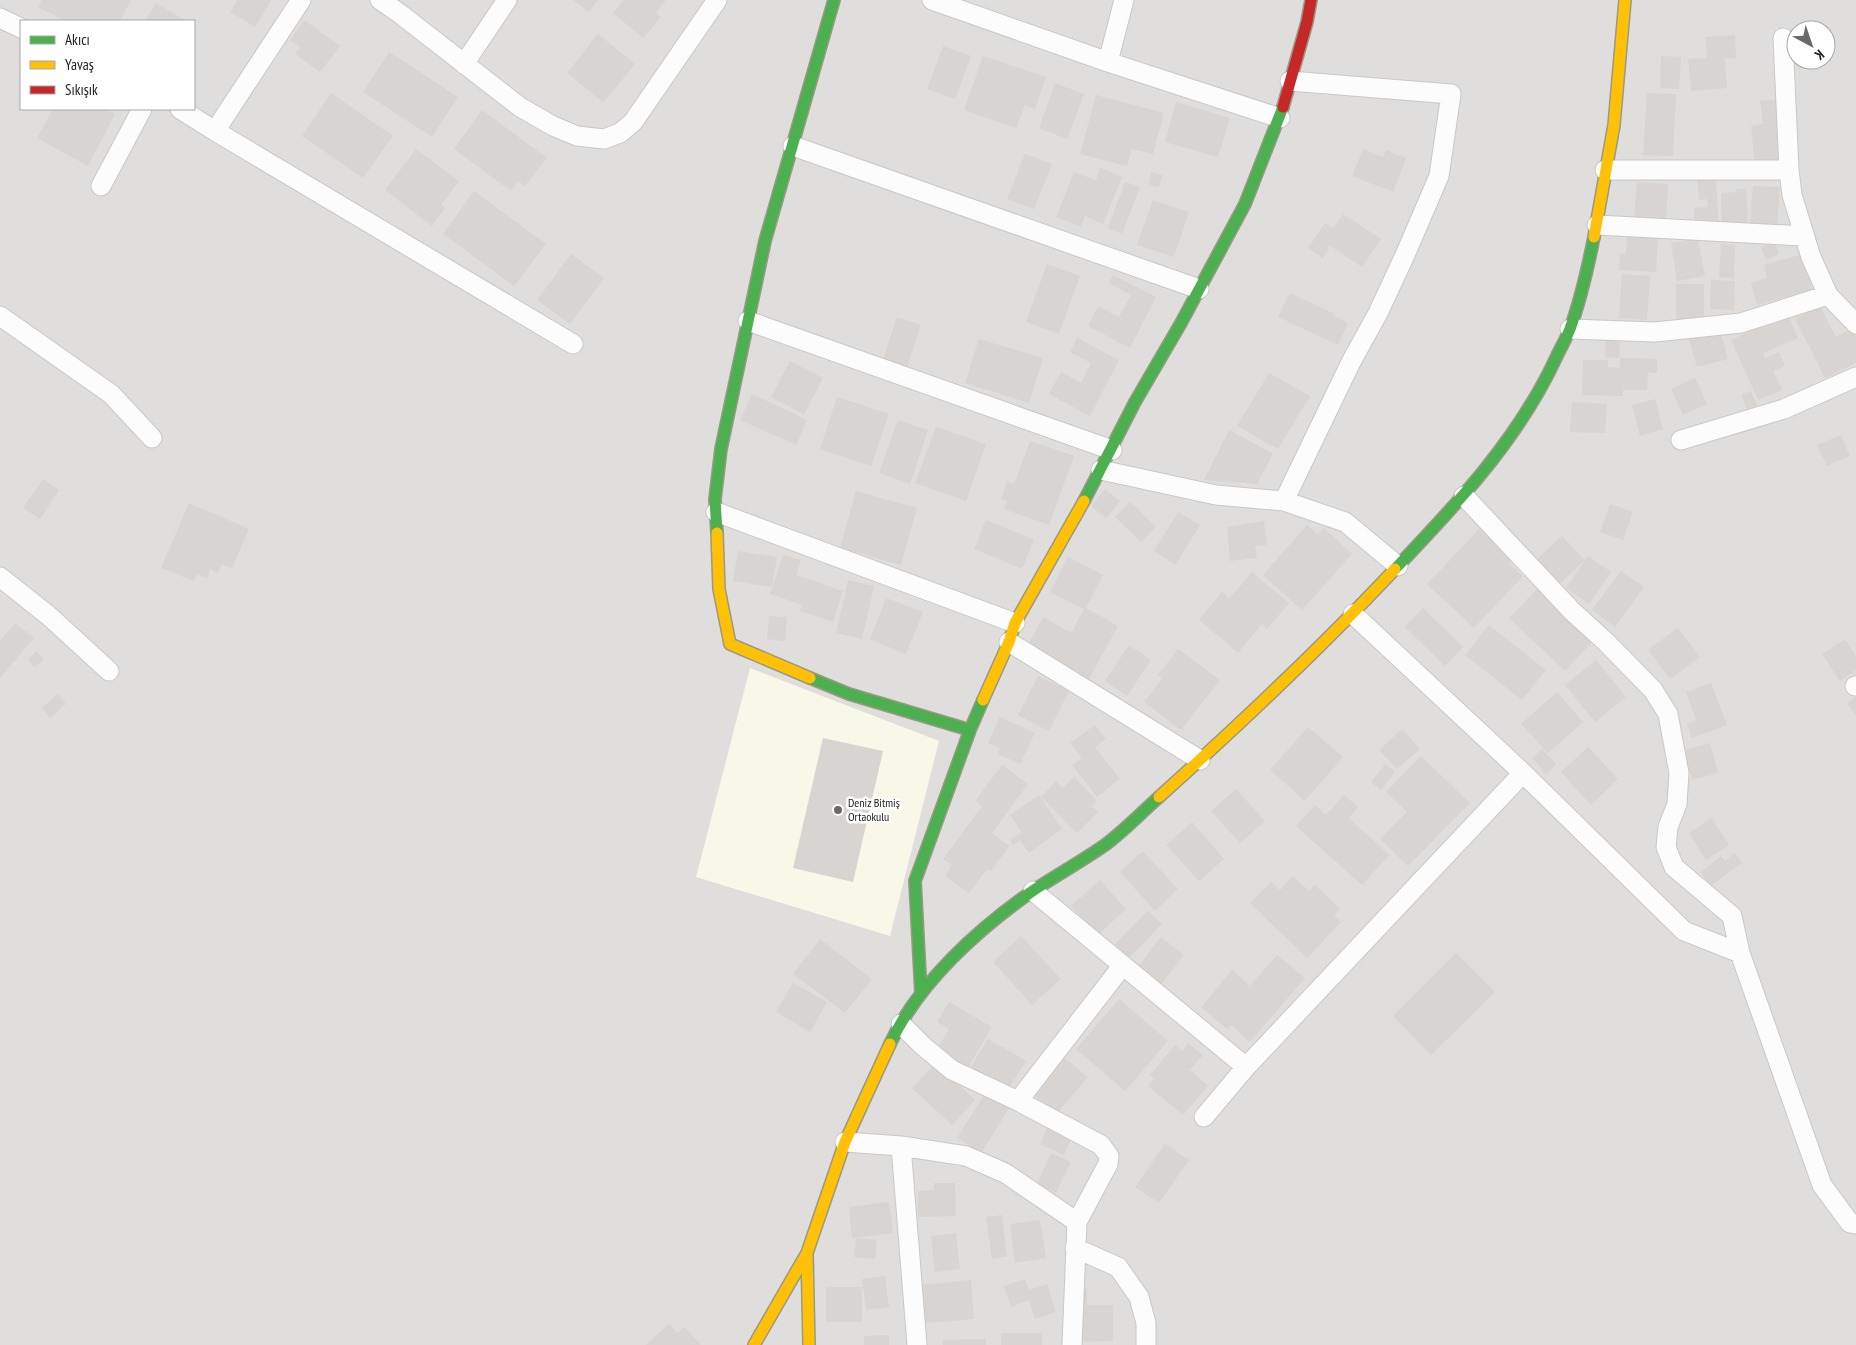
<svg xmlns="http://www.w3.org/2000/svg" width="1856" height="1345" viewBox="0 0 1856 1345" font-family="'PT Sans Narrow',sans-serif">
	<rect width="100%" height="100%" fill="#f0eeeb"/>
	<path fill="#dfdedc" fill-rule="evenodd" d="M 0,0 L 1856,0 L 1856,1345 L 0,1345 ZM 21,21 L 194,21 L 194,109 L 21,109 ZM 1796,30 L 1826,30 L 1826,60 L 1796,60 Z"/>
	<path fill="#f8f7e8" d="M 750,668 L 939,741 L 890,936 L 696,877 Z"/>
	<path fill="#d7d4d2" d="M 42,0 L 131,0 L 120,21 L 66,21 L 38,7 Z
		M 238,0 L 271,0 L 255,27 L 230,12 Z
		M 573,0 L 598,0 L 589,12 Z
		M 624,0 L 666,0 L 656,13 L 661,17 L 643,38 L 613,13 Z
		M 156,3 L 186,21 L 145,21 Z
		M 304,20 L 340,46 L 320,72 L 295,54 L 300,47 L 290,40 Z
		M 598,34 L 635,64 L 603,102 L 567,73 Z
		M 1735,35 L 1736,58 L 1725,59 L 1727,88 L 1691,91 L 1688,59 L 1707,58 L 1705,37 Z
		M 943,46 L 971,56 L 955,99 L 927,89 Z
		M 389,52 L 458,97 L 432,137 L 363,92 Z
		M 983,56 L 1046,77 L 1035,109 L 1025,105 L 1016,128 L 964,110 Z
		M 1661,56 L 1681,57 L 1679,89 L 1660,88 Z
		M 1055,83 L 1084,94 L 1067,139 L 1039,128 Z
		M 331,93 L 393,136 L 363,178 L 302,136 Z
		M 1647,93 L 1676,94 L 1673,156 L 1643,155 Z
		M 1096,95 L 1164,113 L 1153,154 L 1132,149 L 1127,166 L 1080,154 Z
		M 1780,99 L 1785,162 L 1755,165 L 1751,126 L 1763,124 L 1760,101 Z
		M 1176,102 L 1230,118 L 1218,157 L 1165,142 Z
		M 53,109 L 105,109 L 115,114 L 88,166 L 37,138 Z
		M 482,110 L 547,158 L 525,186 L 518,181 L 511,191 L 454,149 Z
		M 416,149 L 459,181 L 441,205 L 445,208 L 432,226 L 385,190 Z
		M 1363,149 L 1383,157 L 1386,150 L 1406,158 L 1393,192 L 1352,176 Z
		M 1025,154 L 1052,164 L 1034,209 L 1007,199 Z
		M 1100,168 L 1122,177 L 1103,224 L 1085,216 L 1081,227 L 1056,217 L 1074,172 L 1096,180 Z
		M 1151,172 L 1162,175 L 1159,187 L 1149,185 Z
		M 1716,179 L 1719,226 L 1695,227 L 1694,208 L 1708,207 L 1707,199 L 1699,200 L 1697,180 Z
		M 1125,182 L 1140,187 L 1122,234 L 1108,228 Z
		M 1637,182 L 1668,184 L 1666,219 L 1634,217 Z
		M 1753,186 L 1780,187 L 1777,227 L 1750,226 Z
		M 1736,189 L 1746,189 L 1748,228 L 1722,229 L 1721,193 L 1737,192 Z
		M 474,191 L 546,244 L 514,286 L 443,234 Z
		M 1153,200 L 1189,212 L 1174,257 L 1137,245 Z
		M 1343,214 L 1381,239 L 1362,267 L 1330,246 L 1323,258 L 1308,248 L 1325,223 L 1333,228 Z
		M 1627,235 L 1658,237 L 1656,272 L 1619,270 L 1620,253 L 1626,254 Z
		M 1698,238 L 1705,276 L 1677,281 L 1671,243 Z
		M 1775,242 L 1779,254 L 1766,260 L 1761,247 Z
		M 1721,244 L 1735,245 L 1734,278 L 1719,277 Z
		M 571,254 L 604,278 L 570,324 L 537,300 Z
		M 1803,254 L 1812,289 L 1757,305 L 1751,283 L 1767,278 L 1764,265 Z
		M 1047,264 L 1080,276 L 1059,334 L 1026,322 Z
		M 1622,274 L 1650,276 L 1647,320 L 1619,318 Z
		M 1113,275 L 1156,297 L 1130,348 L 1088,326 L 1098,306 L 1119,317 L 1131,295 L 1109,283 Z
		M 1711,280 L 1735,281 L 1734,310 L 1710,309 Z
		M 1676,284 L 1704,284 L 1704,322 L 1676,322 Z
		M 1290,293 L 1335,314 L 1334,316 L 1348,323 L 1338,345 L 1278,317 Z
		M 1820,306 L 1836,337 L 1853,328 L 1856,333 L 1856,363 L 1825,378 L 1795,319 Z
		M 1788,315 L 1798,338 L 1763,353 L 1765,358 L 1779,352 L 1785,366 L 1773,371 L 1782,390 L 1758,400 L 1731,340 Z
		M 897,317 L 921,325 L 907,367 L 883,360 Z
		M 1719,327 L 1728,359 L 1697,367 L 1688,336 Z
		M 1606,336 L 1620,336 L 1619,358 L 1605,357 Z
		M 1077,338 L 1119,360 L 1090,416 L 1049,394 L 1061,372 L 1081,383 L 1091,363 L 1070,352 Z
		M 979,339 L 1043,358 L 1029,403 L 965,383 Z
		M 1620,358 L 1657,359 L 1657,373 L 1648,372 L 1647,390 L 1623,390 L 1623,396 L 1582,395 L 1583,360 L 1608,360 L 1608,367 L 1620,368 Z
		M 790,361 L 823,378 L 804,414 L 771,397 Z
		M 1269,373 L 1310,396 L 1278,449 L 1237,426 Z
		M 1695,378 L 1707,404 L 1683,415 L 1671,389 Z
		M 1751,391 L 1757,405 L 1747,409 L 1741,395 Z
		M 752,394 L 807,420 L 796,445 L 740,420 Z
		M 837,397 L 889,414 L 871,466 L 820,449 Z
		M 1655,399 L 1663,429 L 1640,436 L 1632,405 Z
		M 1572,402 L 1607,404 L 1605,433 L 1570,432 Z
		M 898,420 L 928,430 L 910,484 L 879,473 Z
		M 936,427 L 986,444 L 966,501 L 915,483 Z
		M 1229,430 L 1273,454 L 1257,484 L 1204,480 Z
		M 1841,435 L 1850,456 L 1827,466 L 1817,445 Z
		M 1030,441 L 1074,456 L 1049,525 L 1004,509 L 1007,501 L 1001,499 L 1007,482 L 1014,484 Z
		M 43,479 L 59,490 L 40,519 L 23,508 Z
		M 1105,489 L 1120,501 L 1106,518 L 1091,506 Z
		M 856,491 L 917,508 L 901,565 L 840,548 Z
		M 1130,502 L 1156,527 L 1141,542 L 1115,517 Z
		M 189,503 L 249,529 L 232,568 L 222,564 L 218,573 L 210,569 L 207,578 L 197,574 L 194,581 L 161,568 Z
		M 1610,504 L 1633,512 L 1623,540 L 1600,532 Z
		M 1178,512 L 1200,525 L 1175,565 L 1154,551 Z
		M 986,520 L 1034,540 L 1022,569 L 974,549 Z
		M 1264,521 L 1267,545 L 1255,546 L 1257,558 L 1230,561 L 1227,527 Z
		M 1307,525 L 1318,535 L 1324,528 L 1352,554 L 1302,610 L 1263,575 Z
		M 1483,525 L 1516,556 L 1509,563 L 1523,576 L 1474,628 L 1427,584 Z
		M 1562,536 L 1585,560 L 1558,585 L 1535,561 Z
		M 738,551 L 777,557 L 772,587 L 733,581 Z
		M 783,555 L 801,560 L 796,575 L 843,591 L 833,622 L 800,611 L 802,605 L 770,594 Z
		M 1588,556 L 1611,572 L 1589,604 L 1566,588 Z
		M 1068,557 L 1103,575 L 1086,608 L 1118,626 L 1089,679 L 1068,667 L 1026,649 L 1043,617 L 1071,633 L 1084,609 L 1050,592 Z
		M 1621,571 L 1644,587 L 1615,627 L 1592,610 Z
		M 1252,572 L 1289,603 L 1267,629 L 1262,624 L 1238,653 L 1199,620 L 1222,592 L 1229,599 Z
		M 848,580 L 874,586 L 862,639 L 836,633 Z
		M 1539,587 L 1594,640 L 1565,671 L 1509,618 Z
		M 886,598 L 923,612 L 906,654 L 870,639 Z
		M 1423,608 L 1463,647 L 1445,666 L 1405,627 Z
		M 769,616 L 787,617 L 785,641 L 767,639 Z
		M 15,623 L 34,638 L 0,678 L 0,641 Z
		M 1489,625 L 1546,670 L 1522,700 L 1465,655 Z
		M 1678,628 L 1700,657 L 1670,679 L 1648,650 Z
		M 1845,639 L 1856,656 L 1856,670 L 1840,681 L 1822,654 Z
		M 1129,645 L 1151,660 L 1127,696 L 1105,681 Z
		M 1178,649 L 1220,680 L 1181,730 L 1144,702 L 1162,679 L 1158,675 Z
		M 37,651 L 44,660 L 34,667 L 28,659 Z
		M 1596,660 L 1626,697 L 1595,722 L 1565,685 Z
		M 1038,676 L 1069,691 L 1049,731 L 1018,715 Z
		M 1711,683 L 1727,725 L 1692,738 L 1687,724 L 1696,720 L 1686,692 Z
		M 1557,692 L 1583,722 L 1548,753 L 1521,724 Z
		M 58,694 L 66,704 L 50,718 L 42,708 Z
		M 1856,697 L 1856,716 L 1847,703 Z
		M 1000,717 L 1035,733 L 1020,764 L 998,754 L 1000,748 L 988,743 Z
		M 1095,725 L 1106,739 L 1095,747 L 1120,779 L 1097,797 L 1072,765 L 1082,758 L 1070,743 Z
		M 1308,727 L 1343,757 L 1305,801 L 1270,770 Z
		M 1402,729 L 1420,749 L 1397,769 L 1379,750 Z
		M 823,738 L 883,751 L 853,882 L 793,868 Z
		M 1710,743 L 1718,773 L 1692,780 L 1684,750 Z
		M 1588,747 L 1618,779 L 1591,805 L 1561,772 Z
		M 1542,749 L 1556,764 L 1546,774 L 1532,758 Z
		M 1421,756 L 1470,803 L 1408,866 L 1380,839 L 1407,812 L 1386,792 Z
		M 1385,764 L 1395,772 L 1381,790 L 1371,782 Z
		M 1002,765 L 1028,784 L 992,833 L 1009,846 L 991,871 L 987,869 L 969,893 L 945,876 L 952,865 L 943,859 L 982,806 L 975,801 Z
		M 1074,777 L 1097,801 L 1092,806 L 1098,812 L 1077,833 L 1041,797 L 1056,781 L 1063,788 Z
		M 1236,789 L 1265,821 L 1240,843 L 1211,811 Z
		M 1039,795 L 1062,829 L 1029,853 L 1020,840 L 1013,845 L 1010,840 L 1022,832 L 1010,815 Z
		M 1344,795 L 1358,807 L 1349,818 L 1389,855 L 1362,885 L 1296,826 L 1315,805 L 1326,815 Z
		M 1712,818 L 1729,845 L 1706,860 L 1689,833 Z
		M 1192,822 L 1224,859 L 1199,881 L 1166,845 Z
		M 1143,851 L 1178,889 L 1155,911 L 1120,872 Z
		M 1735,853 L 1742,863 L 1711,886 L 1701,872 L 1721,856 L 1725,861 Z
		M 1293,876 L 1309,891 L 1315,885 L 1340,909 L 1334,915 L 1341,922 L 1307,958 L 1250,903 L 1271,882 L 1280,890 Z
		M 1100,880 L 1126,909 L 1098,935 L 1071,906 Z
		M 1148,911 L 1162,924 L 1129,958 L 1115,944 Z
		M 1021,936 L 1061,979 L 1032,1005 L 993,962 Z
		M 1161,937 L 1184,955 L 1159,987 L 1136,969 Z
		M 820,939 L 872,979 L 845,1013 L 793,974 Z
		M 1456,953 L 1495,992 L 1431,1055 L 1393,1016 Z
		M 1277,955 L 1305,978 L 1250,1042 L 1231,1025 L 1227,1029 L 1201,1007 L 1232,970 L 1250,986 Z
		M 793,983 L 827,1002 L 810,1032 L 776,1012 Z
		M 1119,999 L 1168,1041 L 1125,1091 L 1076,1049 Z
		M 949,1002 L 992,1027 L 968,1068 L 937,1050 L 949,1029 L 937,1022 Z
		M 988,1039 L 1026,1061 L 1007,1092 L 969,1070 Z
		M 1188,1043 L 1203,1055 L 1190,1070 L 1208,1086 L 1183,1115 L 1148,1086 L 1154,1079 L 1150,1075 L 1175,1045 L 1182,1051 Z
		M 1062,1056 L 1088,1077 L 1056,1114 L 1031,1092 Z
		M 936,1063 L 975,1100 L 952,1125 L 912,1088 Z
		M 986,1092 L 1010,1107 L 981,1153 L 957,1138 Z
		M 1049,1123 L 1073,1134 L 1064,1155 L 1040,1144 Z
		M 1165,1144 L 1189,1160 L 1159,1203 L 1135,1187 Z
		M 1051,1153 L 1071,1162 L 1056,1193 L 1037,1184 Z
		M 934,1183 L 955,1183 L 956,1216 L 918,1217 L 918,1191 L 934,1190 Z
		M 889,1202 L 893,1233 L 852,1238 L 849,1207 Z
		M 1002,1215 L 1007,1256 L 992,1259 L 986,1217 Z
		M 1040,1220 L 1046,1258 L 1015,1263 L 1010,1224 Z
		M 956,1233 L 960,1269 L 935,1272 L 931,1236 Z
		M 856,1238 L 877,1240 L 875,1259 L 854,1257 Z
		M 885,1276 L 889,1307 L 866,1310 L 862,1279 Z
		M 1025,1279 L 1029,1290 L 1047,1284 L 1056,1312 L 1035,1319 L 1029,1300 L 1011,1307 L 1004,1286 Z
		M 971,1280 L 974,1319 L 925,1323 L 922,1285 Z
		M 826,1287 L 862,1287 L 862,1322 L 826,1322 Z
		M 1076,1287 L 1087,1288 L 1087,1305 L 1113,1305 L 1113,1341 L 1076,1342 Z
		M 669,1324 L 678,1333 L 684,1327 L 701,1345 L 646,1345 Z
		M 1001,1333 L 1042,1333 L 1042,1345 L 1001,1345 Z
		M 889,1335 L 889,1345 L 864,1345 L 864,1336 Z
		M 986,1339 L 986,1345 L 943,1345 L 943,1340 Z"/>
	<g fill="none" stroke-linecap="round" stroke-linejoin="round">
		<g stroke="#c9c8c7" stroke-width="21">
			<path id="street" d="M 380,0 L 399,13 L 520,107 L 553,126 L 577,136 L 604,139 L 620,133 L 633,122 L 717,0
				M 932,0 L 1108,62 L 1280,118
				M 0,18 L 21,28
				M 1783,38 L 1789,170 L 1792,195 L 1811,257 L 1828,295 L 1856,324
				M 1108,62 L 1124,0
				M 464,64 L 507,0
				M 180,109 L 215,131 L 573,344
				M 215,131 L 301,0
				M 793,146 L 1199,289
				M 1605,170 L 1789,170
				M 101,186 L 142,109
				M 1597,225 L 1804,236
				M 0,316 L 111,394 L 152,438
				M 748,321 L 1112,450
				M 1570,329 L 1655,332 L 1741,323 L 1828,295
				M 1681,440 L 1784,409 L 1856,377
				M 1101,470 L 1216,495 L 1284,501 L 1345,522 L 1398,566
				M 1464,496 L 1572,611 L 1606,642 L 1653,690 L 1668,714 L 1679,773 L 1677,804 L 1668,827 L 1666,847 L 1674,867 L 1732,916 L 1740,953
				M 1284,501 L 1351,362 L 1378,313 L 1405,255 L 1439,176 L 1451,94 L 1290,81
				M 716,512 L 1015,623
				M 0,577 L 49,616 L 109,671
				M 1353,614 L 1523,773 L 1684,931 L 1740,953 L 1822,1185 L 1850,1223 L 1856,1224
				M 1009,642 L 1200,760
				M 1855,686 L 1856,686
				M 1033,891 L 1246,1067
				M 901,1024 L 923,1046 L 952,1070 L 1018,1101 L 1101,1145 L 1109,1156 L 1108,1164 L 1077,1222
				M 1018,1101 L 1123,965
				M 1204,1117 L 1246,1067 L 1523,773
				M 845,1142 L 901,1146 L 966,1156 L 1005,1173 L 1077,1222 L 1072,1345
				M 901,1146 L 917,1345
				M 1075,1248 L 1118,1267 L 1139,1297 L 1146,1323 L 1146,1345"/>
		</g>
		<g stroke="#999a82" stroke-width="14">
			<path id="fast" d="M 1084,501 L 1135,402 L 1181,323 L 1245,204 L 1283,107
				M 717,533 L 715,499 L 721,449 L 765,241 L 834,0
				M 1395,569 C 1456,505 1517,441 1555,360 C 1560,349 1566,339 1570,329 C 1581,299 1588,267 1594,237
				M 810,678 L 849,694 L 970,730
				M 921,994 L 915,881 L 970,730 L 983,700
				M 890,1044 C 918,983 979,928 1034,890 C 1057,875 1082,861 1105,845 C 1124,831 1141,813 1159,797"/>
		</g>
		<g stroke="#999a82" stroke-width="14">
			<path id="slow" d="M 1594,237 L 1614,125 L 1625,0
				M 717,533 L 719,589 L 730,644 L 810,678
				M 983,700 L 1009,642 L 1015,623 L 1084,501
				M 1159,797 C 1240,724 1320,649 1395,569
				M 807,1253 L 809,1345
				M 754,1345 L 807,1253 L 845,1142 L 890,1044"/>
		</g>
		<g stroke="#999a82" stroke-width="14">
			<path id="jam" d="M 1283,107 L 1307,22 L 1311,0"/>
		</g>
		<use href="#street" stroke="#fdfcfc" stroke-width="19"/>
		<use href="#fast" stroke="#4caf50" stroke-width="11"/>
		<use href="#slow" stroke="#ffc107" stroke-width="11"/>
		<use href="#jam" stroke="#c62828" stroke-width="11"/>
	</g>
	<circle fill="#6a6968" stroke="#fff" stroke-width="2" cx="838" cy="810" r="5"/>
	<g text-anchor="middle" stroke-width="5" stroke-linejoin="round" paint-order="stroke">
		<g font-size="12" fill="#222" stroke="#fff" text-anchor="start">
			<text x="848" y="807">Deniz Bitmiş<tspan x="848" dy="14">Ortaokulu</tspan></text>
		</g>
	</g>
	<rect x="20" y="20" width="175" height="90" fill="#ffffff" stroke="#a7a7a7"/>
	<rect x="30" y="36" width="25" height="8" fill="#4caf50" stroke="#a7a7a7"/>
	<text x="65" y="45" font-size="15" fill="#222222">Akıcı</text>
	<rect x="30" y="61" width="25" height="8" fill="#ffc107" stroke="#a7a7a7"/>
	<text x="65" y="70" font-size="15" fill="#222222">Yavaş</text>
	<rect x="30" y="86" width="25" height="8" fill="#c62828" stroke="#a7a7a7"/>
	<text x="65" y="95" font-size="15" fill="#222222">Sıkışık</text>
	<g transform="translate(1811 45) rotate(140)"><circle r="24" fill="#ffffff" stroke="#a7a7a7"/>
	<path d="M0-4L9 19L0 12L-9 19Z" fill="#6a6968"/>
	<text y="-8" font-size="14" font-weight="bold" text-anchor="middle" fill="#222222">K</text>
	</g>
</svg>
